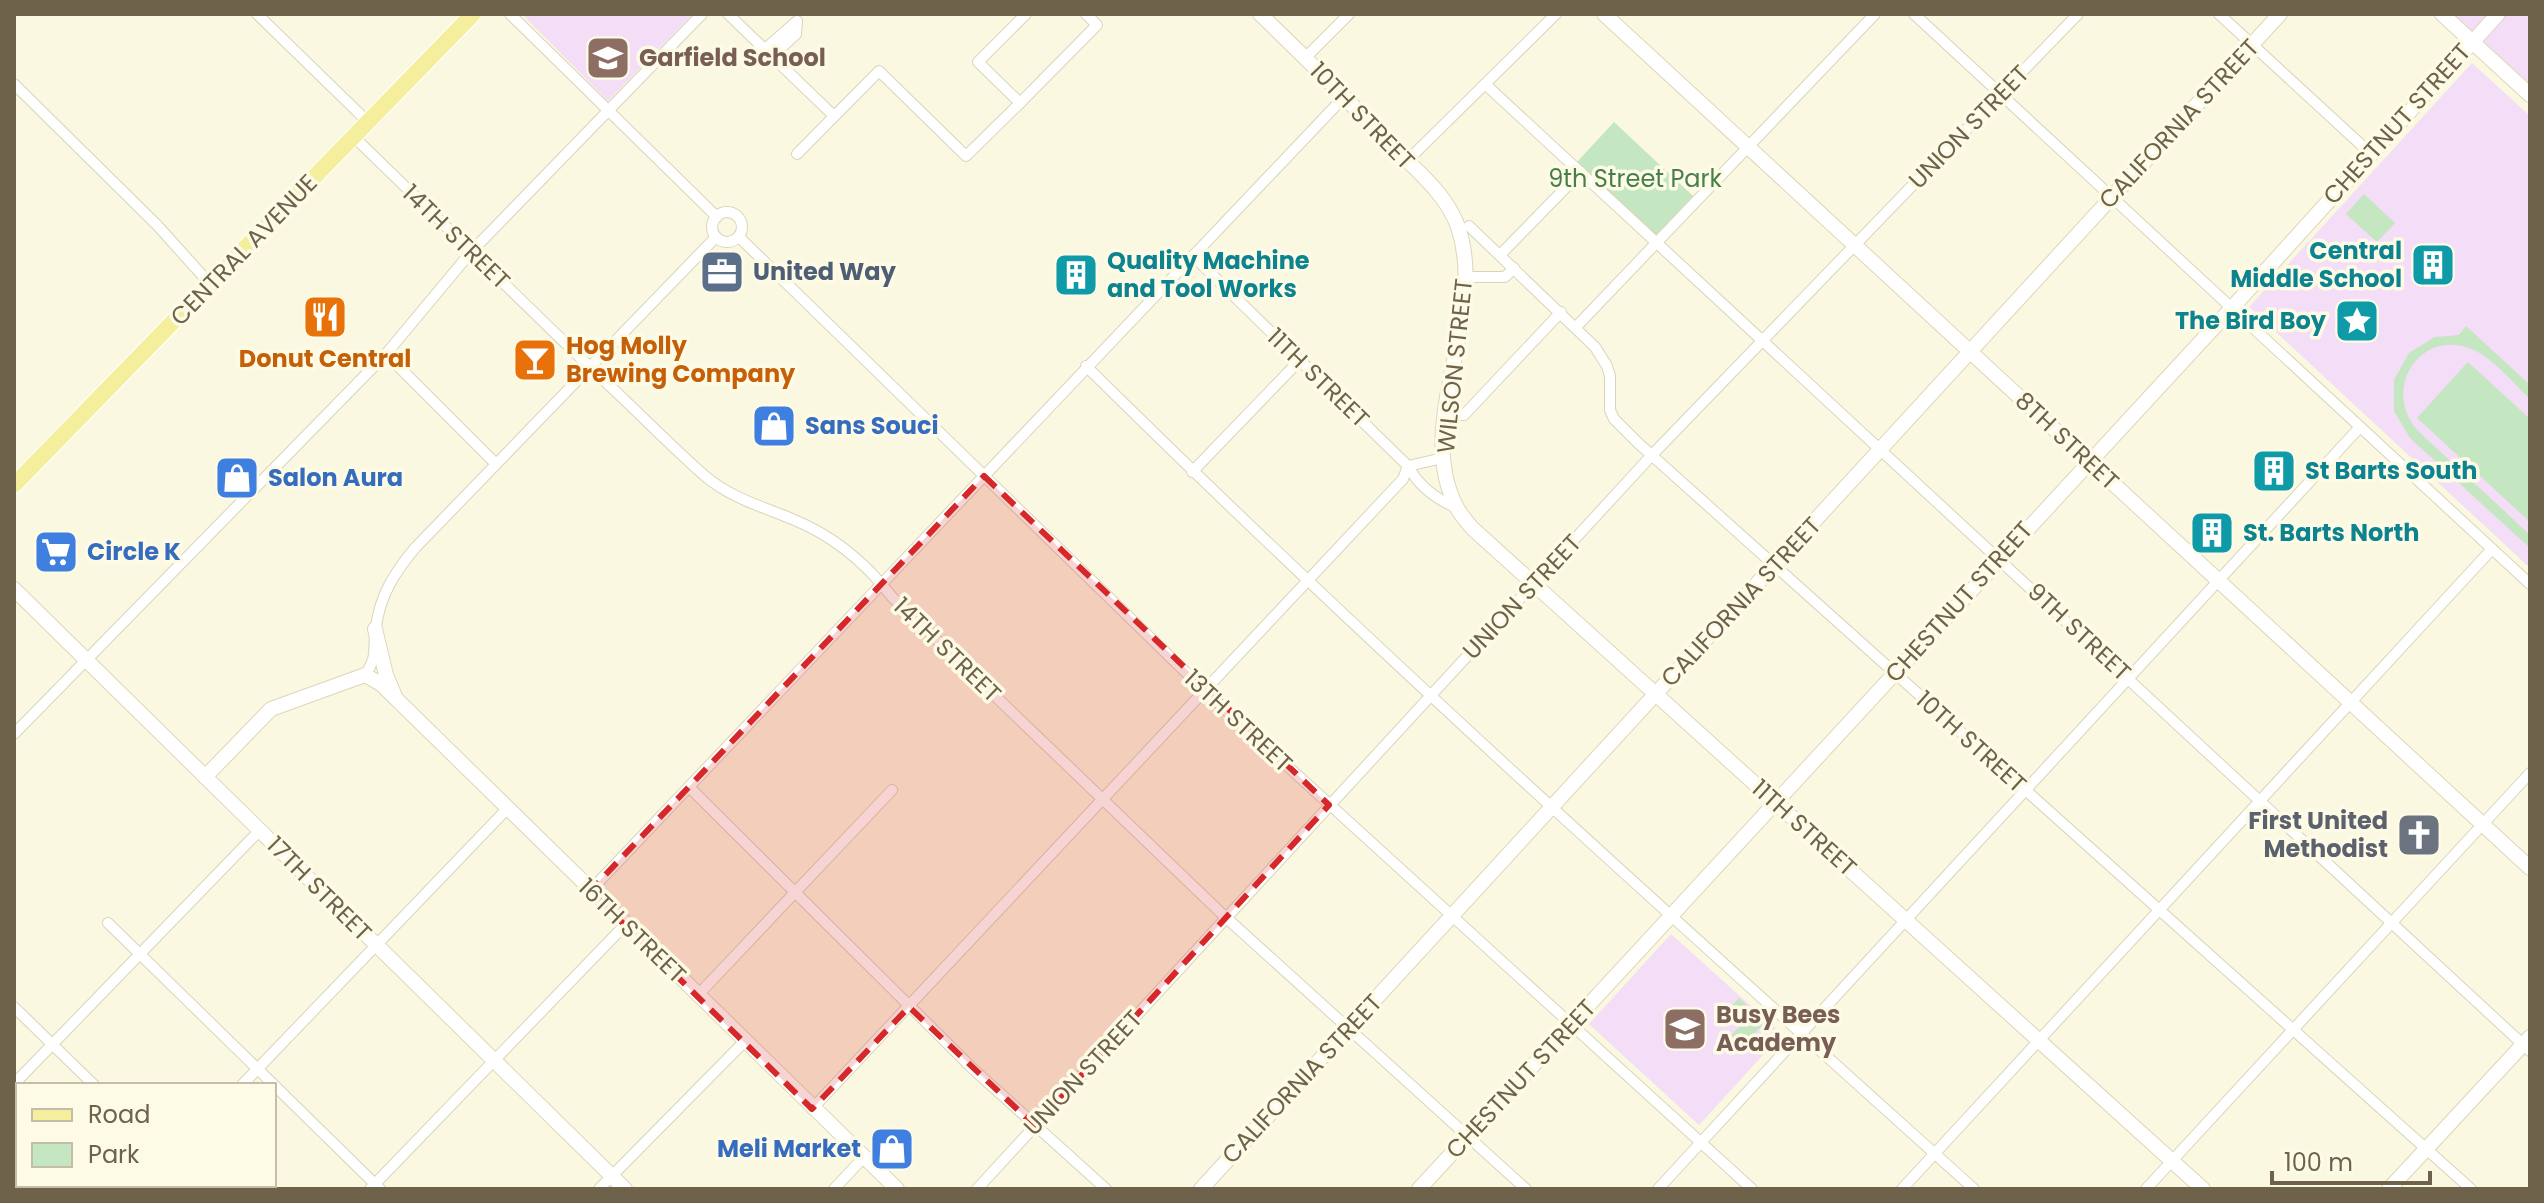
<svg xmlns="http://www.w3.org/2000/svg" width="2544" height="1203" font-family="Poppins,sans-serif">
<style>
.education{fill:#f4ddf6}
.green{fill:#c4e6c0}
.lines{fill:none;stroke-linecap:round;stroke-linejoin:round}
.street-casing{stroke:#dad4bb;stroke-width:12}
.secondary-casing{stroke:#ded6b9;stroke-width:16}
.primary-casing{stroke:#fff;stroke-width:18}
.street{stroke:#fff;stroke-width:10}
.secondary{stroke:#fff;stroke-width:14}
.primary{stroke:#f5ef9d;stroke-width:16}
.marked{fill:#d62828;fill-opacity:0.2;stroke:#d62828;stroke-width:6;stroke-dasharray:16 10;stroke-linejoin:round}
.labels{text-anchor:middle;stroke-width:7;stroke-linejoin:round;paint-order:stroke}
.education-label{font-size:24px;font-weight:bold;fill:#785e54;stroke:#fdfbe6;text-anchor:start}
.street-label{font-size:24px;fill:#6e624a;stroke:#fdfbe6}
.park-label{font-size:24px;fill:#487f49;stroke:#fdfbe6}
.culture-label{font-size:24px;font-weight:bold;fill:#0d838f;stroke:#fdfbe6;text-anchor:start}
.service-label{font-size:24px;font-weight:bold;fill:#4e5e75;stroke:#fdfbe6;text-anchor:start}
.food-label{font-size:24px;font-weight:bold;fill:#c56008;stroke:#fdfbe6;text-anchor:start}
.shop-label{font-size:24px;font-weight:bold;fill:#366cbe;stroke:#fdfbe6;text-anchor:start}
.worship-label{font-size:24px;font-weight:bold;fill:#5b616d;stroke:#fdfbe6;text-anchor:end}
</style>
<rect width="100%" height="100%" fill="#faf8e0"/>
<g class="education">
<polygon points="522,14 693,14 608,101"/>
<polygon points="2454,14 2530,14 2530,84"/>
<polygon points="2472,63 2530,116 2530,568 2249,307"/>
<polygon points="1671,934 1782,1034 1699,1125 1589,1024"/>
</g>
<g class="green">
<polygon points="1614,122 1693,196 1656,235 1577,162"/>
<polygon points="2364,194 2395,223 2377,242 2346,214"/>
<path d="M2466,326L2530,385V399C2512,382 2492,356 2469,348C2417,330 2382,392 2418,431L2530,535V548L2410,438L2394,411V380L2409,353L2435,337L2459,335Z"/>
<polygon points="2468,362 2530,419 2530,522 2417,418"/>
<polygon points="1739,998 1765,1022 1742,1048 1730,1037 1739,1027 1725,1013"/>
</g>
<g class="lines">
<g class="street-casing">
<g id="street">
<polyline points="257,14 368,122"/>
<polyline points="510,14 717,217"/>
<polyline points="728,14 834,116"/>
<polyline points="1026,14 978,62 1020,103 1097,25 1086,14"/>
<polyline points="1914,14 2530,584"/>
<polyline points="2219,14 2370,153"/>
<polyline points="764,50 797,21 796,34 783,46 768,53"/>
<polyline points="1305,58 1349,14"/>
<polyline points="14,84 157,225 210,284"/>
<polyline points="1485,84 2530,1051"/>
<path d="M354,137C440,220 525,305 612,388C643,417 673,448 705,476C731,498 761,506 792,519C832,535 866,563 892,597L1221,913L1526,1189"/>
<polyline points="797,154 879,71 966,156 1020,103"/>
<polyline points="1407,161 1556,14"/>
<circle cx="727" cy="227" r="15"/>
<polyline points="1469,226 1595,347 1607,366 1610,376 1610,410 1614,419 1638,443 2471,1189"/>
<polyline points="739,237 1205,691 1752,1189"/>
<polyline points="1500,255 1581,172"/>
<polyline points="1193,256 1408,466 1443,458"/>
<polyline points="1467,277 1505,277 1514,268"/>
<polyline points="1576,327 1875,14"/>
<polyline points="386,354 495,463"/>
<path d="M1086,366C1373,650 1674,919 1974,1189"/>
<polyline points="1446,415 1464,415 1561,312"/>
<path d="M1408,466C1419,487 1436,499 1457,508"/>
<polyline points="1192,472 1300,360"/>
<path d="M365,675C379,654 372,650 376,627C380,595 395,572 415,548L716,237"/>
<polyline points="14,734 386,354 471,252 702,14"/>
<polyline points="689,787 973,1069 1106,1189"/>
<polyline points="590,891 1344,97"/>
<polyline points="108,923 274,1085"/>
<polyline points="697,996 892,790"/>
<polyline points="14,1007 94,1085"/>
<polyline points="14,1084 260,830"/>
<polyline points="242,1085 507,809"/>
<polyline points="274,1085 380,1189"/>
<polyline points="812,1109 1403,479 1408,466"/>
<polyline points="196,1185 200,1189"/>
<polyline points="141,1189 145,1185"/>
<polyline points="370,1189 625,925"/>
<polyline points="599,1189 744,1042"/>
<polyline points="834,1189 863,1158"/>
<polyline points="977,1189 1652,455 2078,14"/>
<polyline points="1658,1189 2360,427"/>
<polyline points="1902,1189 2492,549"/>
<polyline points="2146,1189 2530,773"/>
</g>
</g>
<g class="secondary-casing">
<g id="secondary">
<path d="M1260,14C1304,56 1347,99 1389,143C1413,167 1447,194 1458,227C1489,317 1412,423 1457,508C1461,515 1467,522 1472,528L2203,1189"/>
<polyline points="1604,14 2530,868"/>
<polyline points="2442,14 2530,95"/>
<polyline points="14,589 625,1189"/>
<polyline points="375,629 386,675 394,694"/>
<polyline points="205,777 271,709 365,675 381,684 897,1189"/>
<polyline points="1201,1189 2280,14"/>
<polyline points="1419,1189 2231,309 2498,14"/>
<polyline points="2389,1189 2530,1037"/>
</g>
</g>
<g class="primary-casing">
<polyline id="primary" points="14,485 473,14"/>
</g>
<use href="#street" class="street"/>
<use href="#secondary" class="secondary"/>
<use href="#primary" class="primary"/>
</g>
<path class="marked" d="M984,476L1329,805L1035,1126L909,1007L812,1109L590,891Z"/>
<defs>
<g id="school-square" transform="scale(2.3)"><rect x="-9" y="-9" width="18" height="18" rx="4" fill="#8d6e63" stroke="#fdfbe6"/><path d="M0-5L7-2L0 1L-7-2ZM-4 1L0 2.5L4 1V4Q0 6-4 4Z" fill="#fff"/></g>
<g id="building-square" transform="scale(2.3)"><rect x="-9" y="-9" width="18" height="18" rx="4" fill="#0f9aa8" stroke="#fdfbe6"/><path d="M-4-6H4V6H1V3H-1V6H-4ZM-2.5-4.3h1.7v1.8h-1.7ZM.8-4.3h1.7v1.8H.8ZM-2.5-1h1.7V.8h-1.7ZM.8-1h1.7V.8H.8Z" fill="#fff"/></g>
<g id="office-square" transform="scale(2.3)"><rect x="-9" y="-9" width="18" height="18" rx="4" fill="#5c6f8a" stroke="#fdfbe6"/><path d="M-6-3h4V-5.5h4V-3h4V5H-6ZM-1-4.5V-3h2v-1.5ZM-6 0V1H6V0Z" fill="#fff"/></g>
<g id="restaurant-square" transform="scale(2.3)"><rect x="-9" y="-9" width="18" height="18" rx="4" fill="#e8710a" stroke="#fdfbe6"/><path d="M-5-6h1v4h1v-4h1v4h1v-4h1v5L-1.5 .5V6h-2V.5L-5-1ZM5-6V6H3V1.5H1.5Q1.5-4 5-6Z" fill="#fff"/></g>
<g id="sight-square" transform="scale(2.3)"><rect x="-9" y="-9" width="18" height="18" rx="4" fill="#0f9aa8" stroke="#fdfbe6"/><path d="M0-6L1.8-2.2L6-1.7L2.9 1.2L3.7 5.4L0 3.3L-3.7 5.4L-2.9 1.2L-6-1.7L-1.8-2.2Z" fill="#fff"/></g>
<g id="bar-square" transform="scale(2.3)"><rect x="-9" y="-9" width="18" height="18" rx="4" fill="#e8710a" stroke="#fdfbe6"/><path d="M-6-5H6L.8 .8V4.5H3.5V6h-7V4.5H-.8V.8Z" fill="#fff"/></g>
<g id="shop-square" transform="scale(2.3)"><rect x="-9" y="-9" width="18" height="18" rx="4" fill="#3f7fe0" stroke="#fdfbe6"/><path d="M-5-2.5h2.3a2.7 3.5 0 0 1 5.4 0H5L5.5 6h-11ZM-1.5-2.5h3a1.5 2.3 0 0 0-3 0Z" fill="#fff"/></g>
<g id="supermarket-square" transform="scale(2.3)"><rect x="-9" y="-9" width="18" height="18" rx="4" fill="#3f7fe0" stroke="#fdfbe6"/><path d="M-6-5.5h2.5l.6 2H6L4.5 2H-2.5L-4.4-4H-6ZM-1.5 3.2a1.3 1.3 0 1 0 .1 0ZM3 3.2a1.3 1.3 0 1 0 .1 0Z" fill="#fff"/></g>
<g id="church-square" transform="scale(2.3)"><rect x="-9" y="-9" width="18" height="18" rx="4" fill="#6b7280" stroke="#fdfbe6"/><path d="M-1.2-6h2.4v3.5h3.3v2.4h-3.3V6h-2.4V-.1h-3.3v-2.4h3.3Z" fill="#fff"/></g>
</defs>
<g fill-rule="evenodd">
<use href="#school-square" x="608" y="58"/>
<use href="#building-square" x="2433" y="265"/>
<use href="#office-square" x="722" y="272"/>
<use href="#building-square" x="1076" y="275"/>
<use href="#restaurant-square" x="325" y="317"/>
<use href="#sight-square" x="2357" y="321"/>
<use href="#bar-square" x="535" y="360"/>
<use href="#shop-square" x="774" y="426"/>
<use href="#building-square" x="2274" y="471"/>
<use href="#shop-square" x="237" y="478"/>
<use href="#building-square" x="2212" y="533"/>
<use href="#supermarket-square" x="56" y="552"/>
<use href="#church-square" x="2419" y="835"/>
<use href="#school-square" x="1685" y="1029"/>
<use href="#shop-square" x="892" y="1149"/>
</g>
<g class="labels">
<g class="education-label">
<text x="639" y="66">Garfield School</text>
<text x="1716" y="1023">Busy Bees<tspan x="1716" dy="28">Academy</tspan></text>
</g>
<g class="street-label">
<text transform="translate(1362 116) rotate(46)" y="8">10TH STREET</text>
<text transform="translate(2179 124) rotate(-47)" y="8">CALIFORNIA STREET</text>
<text transform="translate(2397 124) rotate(-48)" y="8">CHESTNUT STREET</text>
<text transform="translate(1969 127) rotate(-46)" y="8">UNION STREET</text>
<text transform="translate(456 237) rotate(44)" y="8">14TH STREET</text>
<text transform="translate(244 250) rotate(-46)" y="8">CENTRAL AVENUE</text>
<text transform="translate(1455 366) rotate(-84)" y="8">WILSON STREET</text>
<text transform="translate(1318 378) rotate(44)" y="8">11TH STREET</text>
<text transform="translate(2067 441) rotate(43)" y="8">8TH STREET</text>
<text transform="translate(1522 597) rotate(-47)" y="8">UNION STREET</text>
<text transform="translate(1741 602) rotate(-47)" y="8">CALIFORNIA STREET</text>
<text transform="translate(1959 602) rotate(-48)" y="8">CHESTNUT STREET</text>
<text transform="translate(2079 632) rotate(43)" y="8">9TH STREET</text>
<text transform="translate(947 650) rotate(44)" y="8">14TH STREET</text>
<text transform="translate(1238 721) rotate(43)" y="8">13TH STREET</text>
<text transform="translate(1971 742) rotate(42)" y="8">10TH STREET</text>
<text transform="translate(1804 828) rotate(42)" y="8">11TH STREET</text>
<text transform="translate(319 889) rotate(45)" y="8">17TH STREET</text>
<text transform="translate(632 931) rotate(44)" y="8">16TH STREET</text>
<text transform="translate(1083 1073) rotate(-47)" y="8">UNION STREET</text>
<text transform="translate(1302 1079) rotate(-47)" y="8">CALIFORNIA STREET</text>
<text transform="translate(1521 1079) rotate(-47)" y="8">CHESTNUT STREET</text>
</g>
<g class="park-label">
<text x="1635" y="187">9th Street Park</text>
</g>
<g class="culture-label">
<text x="2402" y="259" text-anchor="end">Central<tspan x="2402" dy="28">Middle School</tspan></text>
<text x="1107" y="269">Quality Machine<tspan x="1107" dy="28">and Tool Works</tspan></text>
<text x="2326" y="329" text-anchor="end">The Bird Boy</text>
<text x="2305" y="479">St Barts South</text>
<text x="2243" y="541">St. Barts North</text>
</g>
<g class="service-label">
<text x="753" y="280">United Way</text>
</g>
<g class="food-label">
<text x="566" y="354">Hog Molly<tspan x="566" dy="28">Brewing Company</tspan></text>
<text x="325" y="367" text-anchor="middle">Donut Central</text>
</g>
<g class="shop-label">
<text x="805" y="434">Sans Souci</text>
<text x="268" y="486">Salon Aura</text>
<text x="87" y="560">Circle K</text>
<text x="861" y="1157" text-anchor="end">Meli Market</text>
</g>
<g class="worship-label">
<text x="2388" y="829">First United<tspan x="2388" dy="28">Methodist</tspan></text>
</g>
</g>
<rect width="2544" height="1203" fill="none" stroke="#6e624a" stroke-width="32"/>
<rect x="16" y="1083" width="260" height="104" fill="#fdfbe6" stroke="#c4bea8" stroke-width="2"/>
<rect x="32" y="1109" width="40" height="12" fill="#f5ef9d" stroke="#c4bea8" stroke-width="2"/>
<text x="88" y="1123" font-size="24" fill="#6e624a">Road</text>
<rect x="32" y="1143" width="40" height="24" fill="#c4e6c0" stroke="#c4bea8" stroke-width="2"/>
<text x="88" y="1163" font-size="24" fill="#6e624a">Park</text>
<path d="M2272 1171v12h158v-12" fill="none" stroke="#6e624a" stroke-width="4"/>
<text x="2284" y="1171" font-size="24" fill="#6e624a" stroke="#fdfbe6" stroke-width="6" paint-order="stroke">100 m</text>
</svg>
